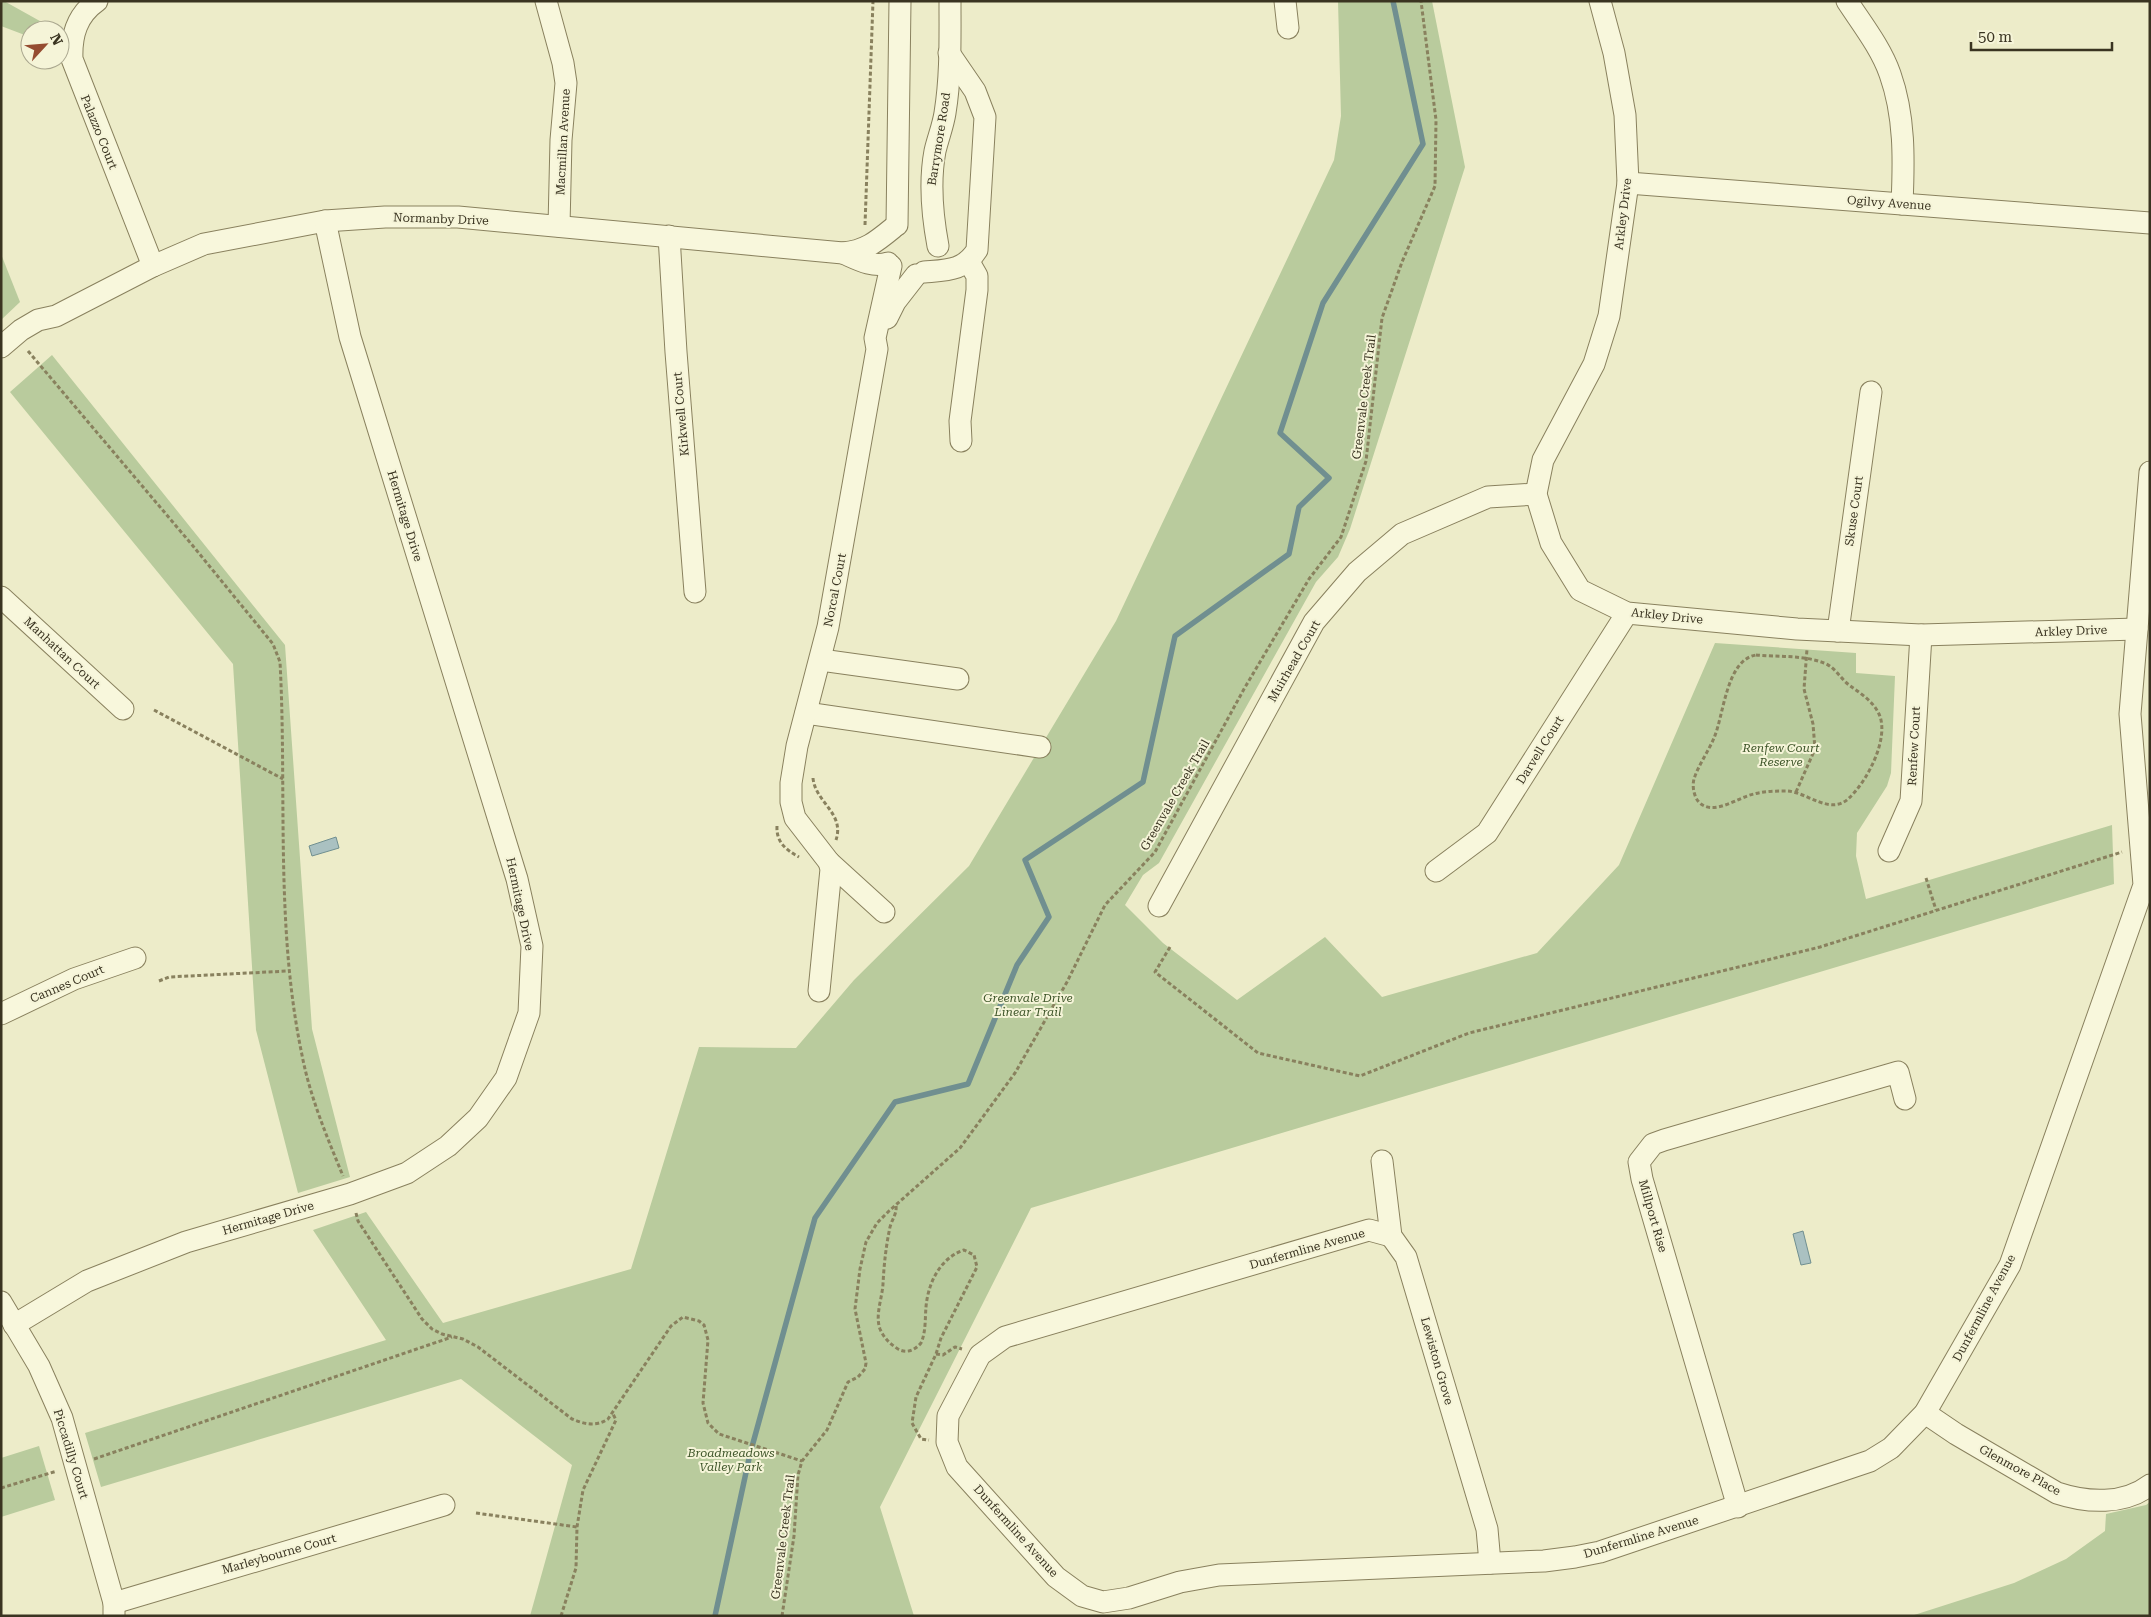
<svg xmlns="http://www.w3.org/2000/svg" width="2151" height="1617" font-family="'Roboto Serif',serif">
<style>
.green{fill:#b9cb9d}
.water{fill:#aac1c1;stroke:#708f90}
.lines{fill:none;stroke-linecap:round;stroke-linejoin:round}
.stream{stroke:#708f90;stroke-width:5.5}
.minor-casing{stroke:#89815e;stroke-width:23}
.path{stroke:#89815e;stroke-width:3;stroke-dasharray:4 2.5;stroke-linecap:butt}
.minor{stroke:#f8f7dc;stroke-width:21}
.labels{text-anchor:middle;stroke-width:4;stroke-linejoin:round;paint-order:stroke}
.street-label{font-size:12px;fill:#3a3421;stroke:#f5f4d8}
.park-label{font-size:12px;font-style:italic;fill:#3e5529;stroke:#f5f4d8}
</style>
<rect width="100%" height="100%" fill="#edecc9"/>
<g class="green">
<polygon points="1,1 4,1 56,30 30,30 30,37 1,26"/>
<polygon points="1338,1 1432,1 1465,167 1350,529 1338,557 1316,582 1159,863 1143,875 1125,905 1163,943 1237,1000 1325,937 1382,997 1537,953 1619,865 1715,643 1856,653 1856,673 1895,676 1891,773 1887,786 1857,833 1856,856 1866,899 2112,825 2114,884 1031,1208 880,1507 914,1616 530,1616 572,1465 461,1379 101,1487 85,1433 386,1340 313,1230 366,1212 443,1323 631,1269 699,1047 796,1048 854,980 969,866 1116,621 1334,160 1341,116"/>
<polygon points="1,254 20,302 1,320"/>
<polygon points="52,355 285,645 312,1029 350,1177 298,1193 256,1030 233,664 10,392"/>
<polygon points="39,1446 55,1500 1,1517 1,1458"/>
<polygon points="2150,1502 2150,1616 1911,1616 2014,1583 2066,1559 2105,1531 2106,1514 2146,1505"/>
</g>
<g class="water">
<polygon points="336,837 339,848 312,856 309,846"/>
<polygon points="1803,1231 1811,1263 1801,1265 1793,1234"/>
</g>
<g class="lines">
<polyline class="stream" points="715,1616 750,1454 815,1218 895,1102 968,1084 1017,965 1049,917 1025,860 1143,782 1175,636 1289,554 1299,507 1329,478 1280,433 1323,303 1423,144 1393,1"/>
<g class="minor-casing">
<g id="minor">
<path d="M97,1C77,15 71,35 72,59L153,266"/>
<polyline points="546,1 563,63 566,83 561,140 559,226"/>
<polyline points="1285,1 1288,28"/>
<polyline points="1600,1 1614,53 1625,115 1628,183 1609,316 1594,364 1543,460 1536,494 1551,543 1580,590 1627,613 1797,629 1921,635 2137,629"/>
<path d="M1847,1C1862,24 1881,48 1890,74C1905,116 1904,160 1902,204"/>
<polyline points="1628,183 2150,223"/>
<polyline points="897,225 900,1"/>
<polyline points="669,236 676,352 695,592"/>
<path d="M938,246C932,214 929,183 935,151C938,138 943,126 945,113C951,76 950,38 950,1"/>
<path d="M843,253C857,259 872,268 888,263"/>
<path d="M924,272C947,270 964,271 977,250L985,117L975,91L949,53"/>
<polyline points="887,318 895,302 916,275"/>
<path d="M1,347L21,330L38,320L56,316L153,266L204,244L325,221L385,217H458L843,253C865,251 876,242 893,228"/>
<polyline points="961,441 960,421 977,290 977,276 969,262"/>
<polyline points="1,597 123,709"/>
<polyline points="1838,631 1871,392"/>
<polyline points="821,660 958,679"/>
<polyline points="806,713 1040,747"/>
<polyline points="1889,851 1911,801 1921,635"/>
<polyline points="829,862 884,912"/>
<polyline points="1436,871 1487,833 1627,613"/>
<polyline points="1159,906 1314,622 1357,572 1402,534 1488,497 1536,494"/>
<polyline points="819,991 831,869 829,862 795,818 791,802 791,783 797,746 828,627 877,349 875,338 891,266"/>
<polyline points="1,1014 74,979 135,958"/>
<polyline points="1382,1161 1391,1236 1406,1257 1487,1529 1490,1563"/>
<polyline points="1391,1236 1369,1230 1005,1337 980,1355 948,1416 947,1442 957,1467 1056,1577 1082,1596 1103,1602 1129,1598 1180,1582 1219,1575 1544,1561 1575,1557 1600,1552 1870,1461 1891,1448 1925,1413 2010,1265 2144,885 2130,714 2150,472"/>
<polyline points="1,1302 39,1366 62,1418 114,1603 114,1616"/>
<polyline points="14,1325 87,1281 186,1242 350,1194 407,1173 448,1146 478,1118 506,1078 529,1013 532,946 517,879 350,337 325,221"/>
<path d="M1925,1413L1956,1434L2057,1493C2087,1503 2124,1505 2150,1485"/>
<polyline points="1738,1507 1642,1179 1639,1162 1653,1144 1664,1140 1898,1072 1905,1099"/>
<polyline points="114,1603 444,1505"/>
</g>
</g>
<g class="path">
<polyline points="865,225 873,1"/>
<path d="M28,351L193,546L273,644L280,662C287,793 275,926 302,1055C310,1097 327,1137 343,1176"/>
<path d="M1756,655C1778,657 1804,655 1824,663C1835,667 1840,678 1849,685C1860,693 1873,701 1879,714C1890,738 1867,782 1848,799C1830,815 1808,793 1788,791C1777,791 1765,791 1754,794C1738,797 1712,818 1698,801C1694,796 1692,786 1694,779C1698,766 1708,752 1714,738C1724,715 1726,660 1756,655Z"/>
<polyline points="154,710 283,779"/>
<path d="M813,778C815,802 845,813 836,840"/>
<polyline points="1796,792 1815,749 1813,724 1804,689 1807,649"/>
<path d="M777,826C776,842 786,850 799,857"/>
<polyline points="1926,878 1936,910"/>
<polyline points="1170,947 1155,972 1258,1053 1360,1076 1469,1033 1820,947 2122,852"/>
<polyline points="159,981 169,977 288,971"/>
<path d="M896,1206C897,1214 892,1219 890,1227C886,1246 884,1264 883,1284C882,1299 875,1315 880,1329C884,1338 890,1344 898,1349C907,1354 915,1350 921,1343C926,1332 925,1318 926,1307C928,1283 940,1258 964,1250L974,1255L977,1267L941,1338L936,1354L916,1397L912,1423L921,1439L929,1440"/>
<path d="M356,1213L358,1221L422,1319L432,1329L442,1334L463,1339L478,1347L572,1419C584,1424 596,1427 608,1419L671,1326L683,1317L699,1321L704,1325L708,1340L703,1403L708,1423L719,1434L802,1461"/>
<polyline points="936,1354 943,1355 955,1347 962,1349"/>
<polyline points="94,1459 452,1337"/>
<polyline points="1,1488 57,1471"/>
<polyline points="476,1513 577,1527"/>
<polyline points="561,1616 576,1568 577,1527 583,1490 616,1420 613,1414"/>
<polyline points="782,1616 794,1536 798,1475 802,1461 827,1430 848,1382 858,1377 865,1369 866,1363 855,1309 860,1269 866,1242 877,1223 889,1211 960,1148 1015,1073 1067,982 1105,905 1155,852 1244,689 1309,579 1341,537 1366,461 1382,318 1402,262 1435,186 1436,120 1421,1"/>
</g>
<use href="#minor" class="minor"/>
</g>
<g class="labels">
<g class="street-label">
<text transform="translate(99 132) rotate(68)" y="4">Palazzo Court</text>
<text transform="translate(939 139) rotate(-81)" y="4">Barrymore Road</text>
<text transform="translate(563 142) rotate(-87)" y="4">Macmillan Avenue</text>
<text transform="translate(1889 203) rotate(4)" y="4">Ogilvy Avenue</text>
<text transform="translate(1623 214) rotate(-83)" y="4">Arkley Drive</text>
<text transform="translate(441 219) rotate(2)" y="4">Normanby Drive</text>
<text transform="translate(1364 397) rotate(-83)" y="4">Greenvale Creek Trail</text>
<text transform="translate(681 414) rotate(-95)" y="4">Kirkwell Court</text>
<text transform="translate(1854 511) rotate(-82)" y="4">Skuse Court</text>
<text transform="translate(405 516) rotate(73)" y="4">Hermitage Drive</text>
<text transform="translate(835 590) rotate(-79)" y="4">Norcal Court</text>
<text transform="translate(1667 616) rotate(6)" y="4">Arkley Drive</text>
<text transform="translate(2071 631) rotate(-2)" y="4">Arkley Drive</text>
<text transform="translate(62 653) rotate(43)" y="4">Manhattan Court</text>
<text transform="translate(1294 661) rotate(-60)" y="4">Muirhead Court</text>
<text transform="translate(1914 746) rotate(-87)" y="4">Renfew Court</text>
<text transform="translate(1540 750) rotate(-58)" y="4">Darvell Court</text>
<text transform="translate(1175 795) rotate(-60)" y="4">Greenvale Creek Trail</text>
<text transform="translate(520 904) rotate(78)" y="4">Hermitage Drive</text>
<text transform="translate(67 984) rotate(-23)" y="4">Cannes Court</text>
<text transform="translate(1653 1216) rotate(74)" y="4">Millport Rise</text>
<text transform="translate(268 1218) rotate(-16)" y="4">Hermitage Drive</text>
<text transform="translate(1307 1249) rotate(-16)" y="4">Dunfermline Avenue</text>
<text transform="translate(1984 1308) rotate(-62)" y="4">Dunfermline Avenue</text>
<text transform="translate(1437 1361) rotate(74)" y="4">Lewiston Grove</text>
<text transform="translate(71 1454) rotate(73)" y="4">Piccadilly Court</text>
<text transform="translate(2020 1470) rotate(29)" y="4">Glenmore Place</text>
<text transform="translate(1016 1531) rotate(48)" y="4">Dunfermline Avenue</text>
<text transform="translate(783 1537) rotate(-83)" y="4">Greenvale Creek Trail</text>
<text transform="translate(1641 1537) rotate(-17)" y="4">Dunfermline Avenue</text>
<text transform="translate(279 1554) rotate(-16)" y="4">Marleybourne Court</text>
</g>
<g class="park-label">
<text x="1781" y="752">Renfew Court<tspan x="1781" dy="14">Reserve</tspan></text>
<text x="1028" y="1002">Greenvale Drive<tspan x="1028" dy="14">Linear Trail</tspan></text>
<text x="731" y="1457">Broadmeadows<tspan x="731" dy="14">Valley Park</tspan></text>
</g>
</g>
<rect width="2151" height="1617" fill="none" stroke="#3a3421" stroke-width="5"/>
<g transform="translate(45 45) rotate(64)"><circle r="24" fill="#f5f4d8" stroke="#aaa78f"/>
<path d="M0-4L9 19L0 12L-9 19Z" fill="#954c31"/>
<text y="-8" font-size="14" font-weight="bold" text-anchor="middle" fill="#3a3421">N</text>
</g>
<path d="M1971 42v8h141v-8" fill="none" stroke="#3a3421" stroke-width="2.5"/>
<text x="1978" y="42" font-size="15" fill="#3a3421" stroke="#f5f4d8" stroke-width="4" paint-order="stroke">50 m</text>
</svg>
